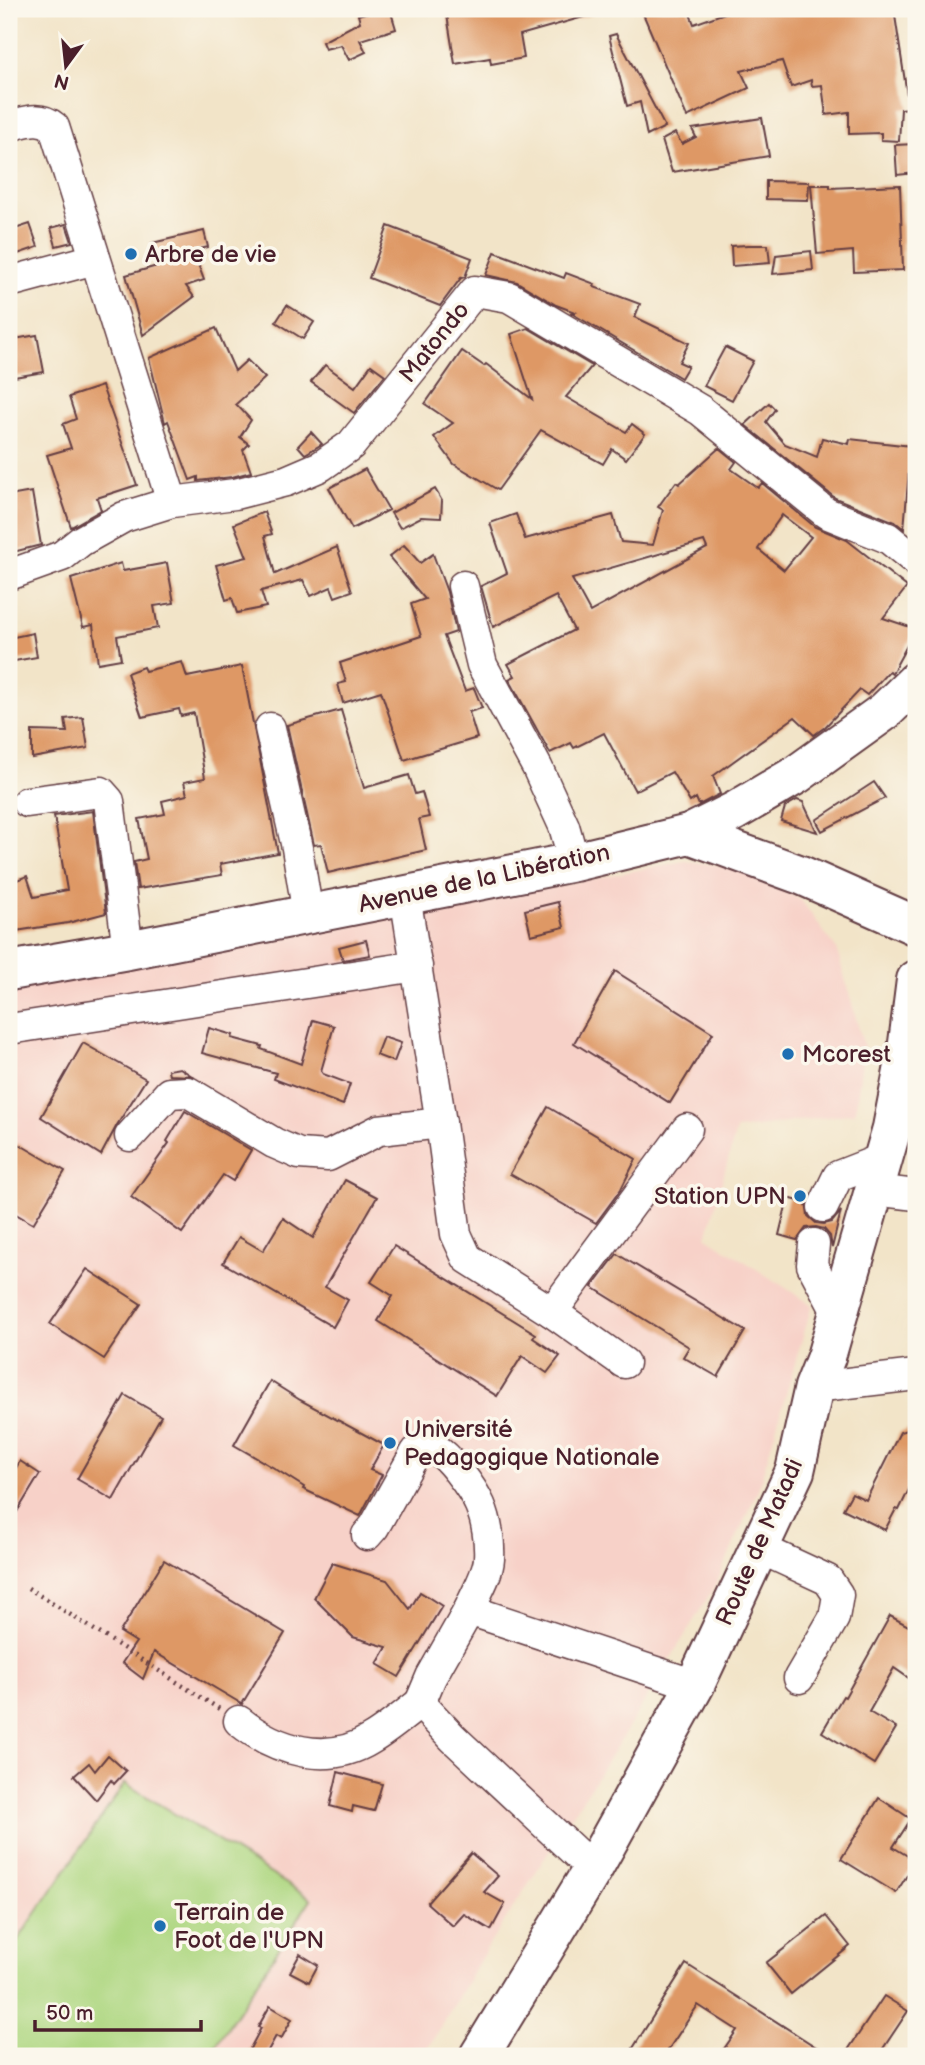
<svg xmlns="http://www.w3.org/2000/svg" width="925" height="2065" font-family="'Balsamiq Sans',sans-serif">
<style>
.built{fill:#f7d1c8}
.grass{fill:#aed781;stroke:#7c7b56;stroke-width:2}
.building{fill:#de9865;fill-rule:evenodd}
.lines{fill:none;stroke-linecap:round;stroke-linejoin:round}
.minor-casing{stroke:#633d43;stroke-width:33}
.major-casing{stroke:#633d43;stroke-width:42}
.highway-casing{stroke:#633d43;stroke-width:42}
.path{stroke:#633d43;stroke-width:4.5;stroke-dasharray:2 5;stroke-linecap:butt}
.minor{stroke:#fff;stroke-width:30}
.major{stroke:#fff;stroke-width:38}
.highway{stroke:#fff;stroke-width:38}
.poi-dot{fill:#1f6fb2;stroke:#fbf7ec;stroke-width:2.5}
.labels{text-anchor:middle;stroke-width:7;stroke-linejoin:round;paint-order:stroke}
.poi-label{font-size:24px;fill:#4a1f2b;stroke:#fbf7ec;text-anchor:start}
.street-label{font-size:24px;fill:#4a1f2b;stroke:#fbf7ec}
</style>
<rect width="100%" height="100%" fill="#fbf7ec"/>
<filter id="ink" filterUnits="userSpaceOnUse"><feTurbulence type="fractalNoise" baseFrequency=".0143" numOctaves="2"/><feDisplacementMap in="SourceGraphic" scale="14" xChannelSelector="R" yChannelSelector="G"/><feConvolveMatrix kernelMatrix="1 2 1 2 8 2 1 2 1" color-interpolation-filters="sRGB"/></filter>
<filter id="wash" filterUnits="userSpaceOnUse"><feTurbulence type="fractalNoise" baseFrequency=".00686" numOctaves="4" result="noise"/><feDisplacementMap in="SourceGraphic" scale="28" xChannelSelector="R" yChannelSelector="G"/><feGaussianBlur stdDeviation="1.57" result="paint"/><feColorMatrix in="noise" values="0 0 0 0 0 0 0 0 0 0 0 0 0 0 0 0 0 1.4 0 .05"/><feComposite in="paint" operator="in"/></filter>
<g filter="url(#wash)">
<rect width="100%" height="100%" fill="#f2e4c8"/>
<polygon class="built" points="685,861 748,869 801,900 837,950 864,1047 855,1113 736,1130 707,1237 812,1305 758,1490 716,1584 622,1738 489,1945 423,2056 9,2056 9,989"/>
<polygon class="grass" points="125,1783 311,1899 209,2056 9,2056 9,1953"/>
<g id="blocks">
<g class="building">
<polygon points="379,9 390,9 396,29 360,40 366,52 349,60 341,45 325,49 322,42 360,22 358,15"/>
<polygon points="446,9 593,9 594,14 520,35 524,58 491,64 490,58 455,64"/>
<polygon points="641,9 688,9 694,24 736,9 894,9 909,108 901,109 899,141 881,140 881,133 849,134 849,112 826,115 822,85 812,86 811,80 791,87 782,61 741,71 749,88 687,117"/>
<polygon points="616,34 665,127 647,136 640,102 627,106 609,36"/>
<polygon points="762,118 769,156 672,172 662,140 675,133 682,144 696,137 692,129"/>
<polygon points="915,144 916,173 897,175 895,145"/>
<polygon points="766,181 809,182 808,200 766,199"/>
<polygon points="811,185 830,185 830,188 900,185 903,270 854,272 853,251 817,254"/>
<polygon points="30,224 38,247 9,257 9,231"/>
<polygon points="66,224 72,242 56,246 51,228"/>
<polygon points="388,226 472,258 465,277 461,278 440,306 369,278"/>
<polygon points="204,231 208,247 193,251 204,280 186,286 194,297 143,335 126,275 157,266 152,243"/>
<polygon points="748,245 768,245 770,263 732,266 731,246"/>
<polygon points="811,251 813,270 773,274 776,255"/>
<polygon points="495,252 564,278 566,273 595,284 594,287 640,304 635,317 689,343 679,362 688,366 681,378 571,313 575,312 556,305 517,282 486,275"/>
<polygon points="287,305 314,322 303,339 276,322"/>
<polygon points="216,328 235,371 247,360 265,378 236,404 251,420 240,437 249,444 243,450 251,472 232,477 198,481 198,477 190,480 168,421 165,423 149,358"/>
<polygon points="528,328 592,366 566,397 626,432 632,424 645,434 626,459 612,449 603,464 541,430 498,490 454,464 434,437 453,423 425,404 462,351 484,366 486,364 532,399 511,334"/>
<polygon points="37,335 44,372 14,377 9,340"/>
<polygon points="725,347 753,361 732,400 704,386"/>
<polygon points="325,365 355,387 371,365 385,375 354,413 311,382"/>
<polygon points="102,386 137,485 97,498 101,510 71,527 47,455 71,448 63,424 76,419 69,397"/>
<polygon points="769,403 775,409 766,422 785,444 817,457 822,438 849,444 850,439 911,446 904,529 895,522 835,498 745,425"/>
<polygon points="311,432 322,444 305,454 298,446"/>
<path d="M719,448L736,462L731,469L758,488L762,483L815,527L847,540L907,587L883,618L916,629L892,673L889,671L867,695L860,690L825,727L814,735L795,717L713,776L720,794L699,805L696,798L690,802L672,772L635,791L604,733L574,748L571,743L550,753L509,679L515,676L508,664L574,630L556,596L493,627L481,586L507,573L490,523L516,514L525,539L613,515L621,542L653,545L663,510L658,507L676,482L679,484ZM782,515L811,537L784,570L758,549ZM704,541L707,548L590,612L572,579Z"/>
<polygon points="365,469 389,510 352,529 329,488"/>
<polygon points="435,489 442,501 441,518 421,517 400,528 391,513"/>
<polygon points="32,492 41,545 9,553 9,496"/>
<polygon points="264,512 272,534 265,536 275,574 337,547 352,591 335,597 331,587 311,596 303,580 261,591 266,607 237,613 232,598 226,600 216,565 247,557 234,524"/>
<polygon points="404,545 420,563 433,554 447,592 456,632 444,636 465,691 474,688 482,708 469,712 477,738 404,760 381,691 343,703 338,684 346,682 340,663 421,636 411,604 425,599 389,557"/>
<polygon points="121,563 123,571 167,563 174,603 154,606 158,628 117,636 121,659 98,663 93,625 83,627 71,579"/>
<polygon points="33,633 37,657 9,662 9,638"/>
<polygon points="182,662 187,677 242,666 278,853 220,864 222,875 138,889 134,862 147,859 139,819 165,814 162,801 187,795 184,782 205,778 194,713 181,716 179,709 142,717 127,673 143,667 145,671"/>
<polygon points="341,710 364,788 409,775 415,794 422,792 429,817 419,819 426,850 328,873 321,844 314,845 287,725"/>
<polygon points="83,717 88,748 32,758 32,731 67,732 65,719"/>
<polygon points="874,782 885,798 822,831 816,820"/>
<polygon points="797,800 803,802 817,832 781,821 785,807"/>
<polygon points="93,811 106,913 68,923 9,932 9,883 27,876 34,897 67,890 54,816"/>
<polygon points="558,902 564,927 531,935 525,910"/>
<polygon points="366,940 370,955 343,960 339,947"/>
<polygon points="615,971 713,1033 670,1103 574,1043"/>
<polygon points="313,1020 334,1026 321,1071 323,1074 350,1084 343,1105 274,1079 276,1073 202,1053 209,1028 233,1035 232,1038 262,1046 261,1049 301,1064"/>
<polygon points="383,1037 401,1043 394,1062 376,1055"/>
<polygon points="83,1043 146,1079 117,1125 101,1155 41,1117"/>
<polygon points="180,1068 192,1076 169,1075 168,1070"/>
<polygon points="548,1107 636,1159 621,1189 596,1223 510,1174"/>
<polygon points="185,1111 251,1150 233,1181 223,1175 182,1233 131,1197 169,1143 167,1141"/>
<polygon points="17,1143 65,1171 33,1224 9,1210 9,1156"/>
<polygon points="345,1180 377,1197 325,1287 348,1300 333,1327 223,1263 239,1237 263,1251 283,1218 313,1238"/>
<polygon points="788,1198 806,1203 808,1216 816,1223 824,1224 832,1222 841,1211 832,1248 830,1236 824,1229 816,1227 806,1228 797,1240 779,1235"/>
<polygon points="394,1246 536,1334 533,1338 560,1356 547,1373 522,1356 497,1396 378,1321 393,1296 371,1282"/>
<polygon points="617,1254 745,1331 718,1377 683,1357 689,1347 592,1287"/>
<polygon points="87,1269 141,1304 104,1359 50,1324"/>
<polygon points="270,1381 300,1400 384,1445 370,1470 382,1475 360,1516 303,1489 304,1487 274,1468 234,1445"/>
<polygon points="125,1395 161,1416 113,1500 77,1479"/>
<polygon points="916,1427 916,1475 899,1510 896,1509 885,1530 843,1509 852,1493 866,1500 900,1432"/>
<polygon points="20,1461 40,1474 9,1525 9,1480"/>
<polygon points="164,1560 285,1633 242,1704 154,1652 143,1679 122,1663 136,1642 120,1632"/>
<polygon points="332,1563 387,1580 410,1609 420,1592 442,1606 399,1677 377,1664 387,1647 353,1637 314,1598"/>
<polygon points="890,1616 916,1630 916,1683 894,1668 869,1712 896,1728 874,1764 822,1732 843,1696 845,1697"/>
<polygon points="108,1755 126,1771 114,1784 111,1780 96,1800 74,1776 89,1763 95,1771"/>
<polygon points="338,1772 382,1784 374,1811 353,1806 352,1812 330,1806"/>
<polygon points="879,1798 911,1819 893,1847 916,1861 896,1893 841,1859"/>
<polygon points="471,1853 498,1876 484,1892 505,1904 491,1930 464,1914 453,1926 427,1903"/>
<polygon points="826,1916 850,1946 791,1994 766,1963"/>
<polygon points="300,1954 318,1965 309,1982 290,1972"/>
<polygon points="686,1964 749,2004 830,2056 719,2056 737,2030 698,2005 664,2056 628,2056"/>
<polygon points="884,1996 908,2011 878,2056 844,2056"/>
<polygon points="270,2006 292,2019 281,2039 276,2036 265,2056 246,2056 261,2028 258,2027"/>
</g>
</g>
</g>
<g filter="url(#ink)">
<use href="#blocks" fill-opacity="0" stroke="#633d43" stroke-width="2"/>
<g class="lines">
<g class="minor-casing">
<g id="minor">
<path d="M9,126C25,122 40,115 54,127L172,502"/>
<polyline points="9,282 95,259"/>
<polyline points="9,575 62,556 81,541 124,517 172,502 235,494 286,481 321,466 351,445 475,291 509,297 700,410 826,513 888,538 916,561"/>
<polyline points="463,586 482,665 537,767 564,826 574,862"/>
<polyline points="270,728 297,848 308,915"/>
<polyline points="27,802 101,792 109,801 128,950"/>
<polyline points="405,895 441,1123 456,1234 467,1258 552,1312 624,1363"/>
<polyline points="9,1029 417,966"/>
<polyline points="130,1136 169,1093 188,1092 274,1143 299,1154 328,1156 379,1130 441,1123"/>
<polyline points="874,1190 916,1195"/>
<polyline points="823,1207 838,1176 884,1158"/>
<polyline points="814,1244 812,1265 838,1314"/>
<polyline points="552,1312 687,1129"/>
<polyline points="814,1387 916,1375"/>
<path d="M367,1535L374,1527L416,1452C420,1450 425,1446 431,1447C446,1450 474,1491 480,1505C487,1521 490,1542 489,1559C488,1575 475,1595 469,1610"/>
<polyline points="759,1548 828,1580 838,1595 834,1618 799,1678"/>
<path d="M239,1721C276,1751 328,1766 371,1739C388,1729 404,1715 420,1703"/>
<polyline points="593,1869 453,1738 420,1703 431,1677 469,1610 695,1685"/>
</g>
</g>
<g class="major-casing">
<polyline id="major" points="479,2056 593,1869 695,1685 795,1471 814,1387 826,1357 892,1128 907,1051 916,980"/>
</g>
<g class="highway-casing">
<g id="highway">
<polyline points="689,834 801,875 916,926"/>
<polyline points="9,971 128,950 574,862 689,834 735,811 796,775 885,711 916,681"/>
</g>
</g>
<polyline class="path" points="28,1588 221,1710"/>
<use href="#minor" class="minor"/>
<use href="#major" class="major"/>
<use href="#highway" class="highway"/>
</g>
</g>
<g class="poi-dot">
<circle cx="131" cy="254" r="7"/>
<circle cx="788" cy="1054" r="7"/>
<circle cx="800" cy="1196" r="7"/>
<circle cx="390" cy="1443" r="7"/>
<circle cx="160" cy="1926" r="7"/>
</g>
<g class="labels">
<g class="poi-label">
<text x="145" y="262">Arbre de vie</text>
<text x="802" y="1062">Mcorest</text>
<text x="786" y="1204" text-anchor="end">Station UPN</text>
<text x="404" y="1437">Université<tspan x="404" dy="28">Pedagogique Nationale</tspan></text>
<text x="174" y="1920">Terrain de<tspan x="174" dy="28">Foot de l'UPN</tspan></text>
</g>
<g class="street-label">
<text transform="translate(434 342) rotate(-51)" y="8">Matondo</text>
<text transform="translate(484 878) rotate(-12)" y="8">Avenue de la Libération</text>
<text transform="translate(759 1542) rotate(-66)" y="8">Route de Matadi</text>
</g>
</g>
<rect width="925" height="2065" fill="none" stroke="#fbf7ec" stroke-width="35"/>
<g transform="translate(66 66) rotate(195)" stroke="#fbf7ec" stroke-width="5" paint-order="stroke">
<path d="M0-5L12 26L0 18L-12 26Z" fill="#4a1f2b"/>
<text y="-10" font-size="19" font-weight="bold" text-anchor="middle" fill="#4a1f2b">N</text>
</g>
<path d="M35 2020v10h166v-10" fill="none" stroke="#4a1f2b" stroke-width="3.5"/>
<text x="46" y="2020" font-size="21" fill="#4a1f2b" stroke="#fbf7ec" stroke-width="5" paint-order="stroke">50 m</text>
</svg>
